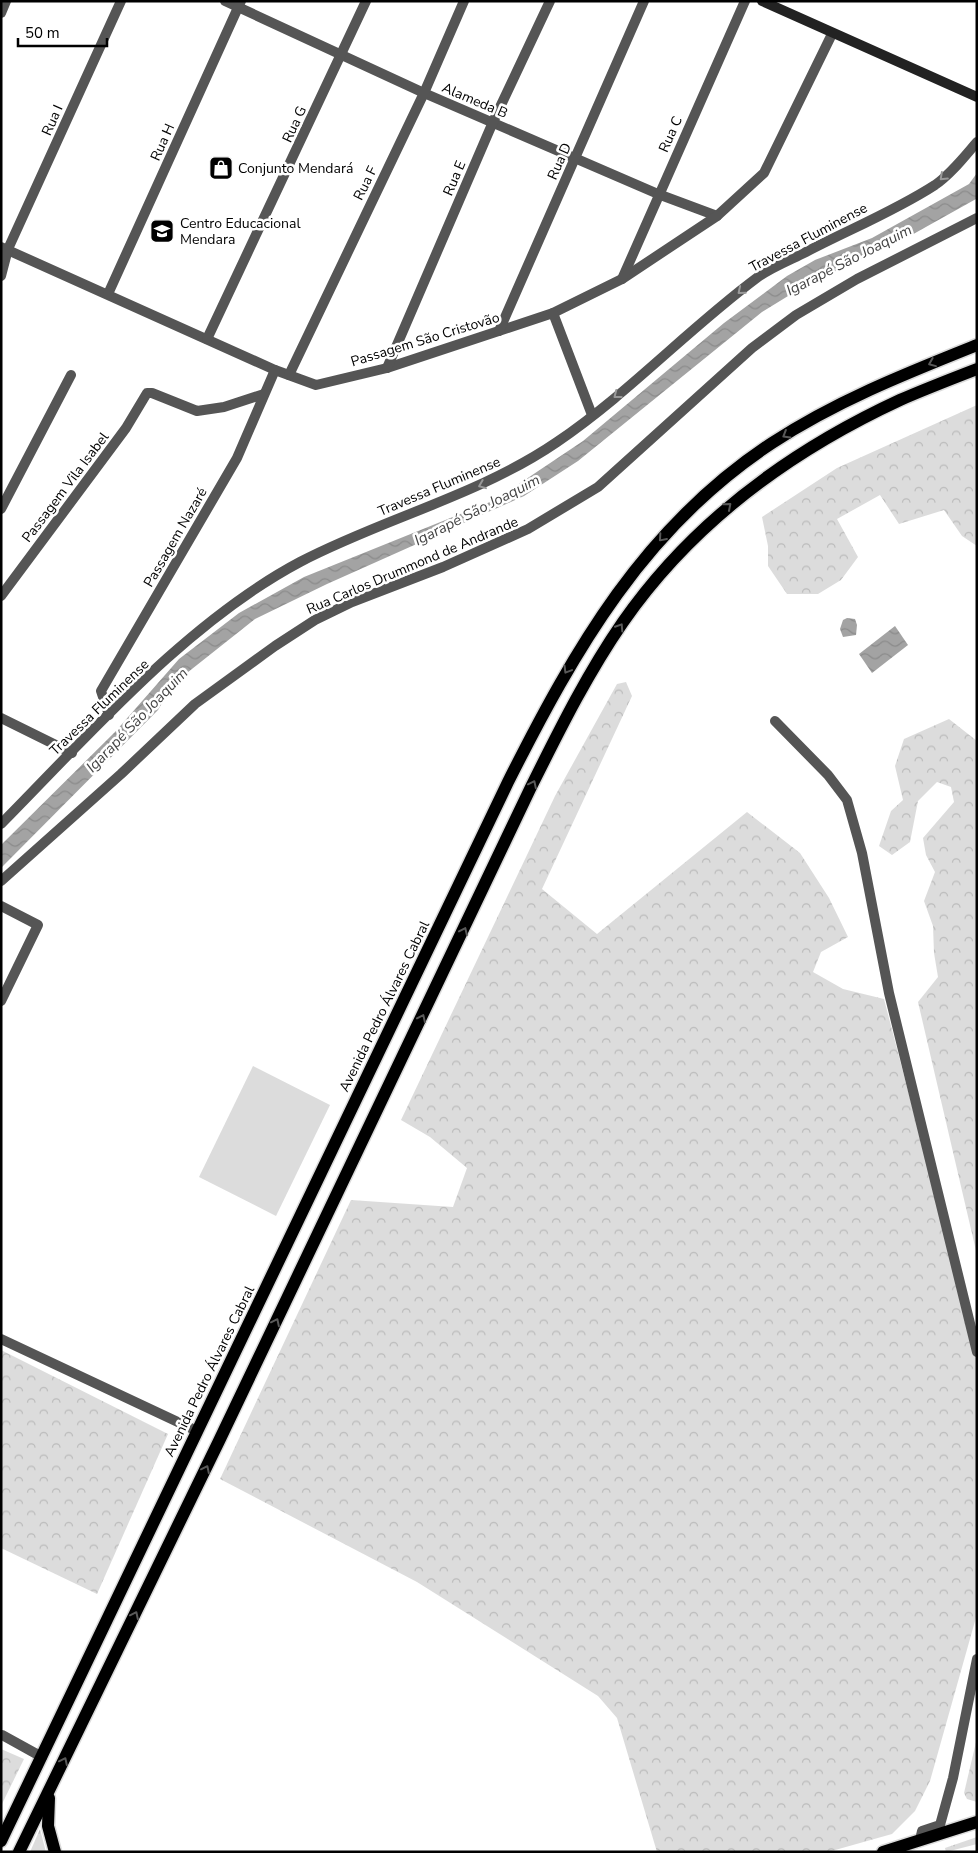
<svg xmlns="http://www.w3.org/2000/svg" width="978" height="1853" font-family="'Nunito Sans',sans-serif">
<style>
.grass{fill:url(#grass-tufts)}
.forest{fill:url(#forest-crowns)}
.pitch{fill:#dcdcdc}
.water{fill:url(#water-waves)}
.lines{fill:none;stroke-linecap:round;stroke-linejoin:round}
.primary-casing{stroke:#dbdbdb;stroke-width:15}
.street{stroke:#555;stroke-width:10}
.secondary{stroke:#222;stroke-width:10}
.primary{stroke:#000;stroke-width:12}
.oneway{stroke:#999}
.oneway2{stroke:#595959}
.labels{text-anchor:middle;stroke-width:5;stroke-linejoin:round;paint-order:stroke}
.street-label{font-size:14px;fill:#000;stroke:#fff}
.poi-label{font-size:14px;fill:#000;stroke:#fff;text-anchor:start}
.water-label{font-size:15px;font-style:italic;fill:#444;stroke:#fff}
</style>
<defs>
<pattern id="grass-tufts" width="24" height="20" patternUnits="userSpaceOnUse" patternTransform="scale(1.25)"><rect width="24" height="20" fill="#dcdcdc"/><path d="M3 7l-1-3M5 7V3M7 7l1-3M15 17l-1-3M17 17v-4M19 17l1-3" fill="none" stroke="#bbb"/></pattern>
<pattern id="forest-crowns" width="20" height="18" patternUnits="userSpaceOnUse" patternTransform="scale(1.25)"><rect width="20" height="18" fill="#dcdcdc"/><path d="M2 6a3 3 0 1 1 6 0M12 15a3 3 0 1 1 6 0" fill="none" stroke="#bbb"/></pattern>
<pattern id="water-waves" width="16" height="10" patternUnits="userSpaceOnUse" patternTransform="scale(1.25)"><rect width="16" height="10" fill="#a3a3a3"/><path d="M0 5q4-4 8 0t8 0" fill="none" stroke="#8b8b8b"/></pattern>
</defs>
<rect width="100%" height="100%" fill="#fff"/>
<g class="grass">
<polygon points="40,1829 46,1852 30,1852"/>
<polygon points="977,1837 977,1844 946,1852 945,1848"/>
</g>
<g class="forest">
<polygon points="977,405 977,546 962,536 944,510 899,524 880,495 837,519 858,557 841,580 818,594 787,594 768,566 768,546 762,517 837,468"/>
<polygon points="626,682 632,696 542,889 597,934 747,812 800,853 829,898 848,937 821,952 813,972 843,989 884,999 977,1355 977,1614 930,1781 915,1811 892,1834 828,1852 657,1852 617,1718 598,1696 417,1582 220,1479 351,1200 453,1207 467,1168 430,1137 401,1120 555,796 617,684"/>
<polygon points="949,719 977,741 977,1255 918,1002 938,977 934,953 933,926 924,901 935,872 926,855 923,838 954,802 951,787 937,782 918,801 910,842 892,855 879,846 891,811 903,800 895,766 904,739"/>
<polygon points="1,1350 168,1434 97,1594 1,1548"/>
<polygon points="977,1738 977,1802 967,1799 964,1793"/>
<polygon points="1,1749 24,1759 1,1806"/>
</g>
<polygon class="pitch" points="253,1066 330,1105 276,1216 199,1177"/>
<g class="water">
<polygon points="977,173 976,199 908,237 806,285 762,312 578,461 524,496 327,584 255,619 173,684 158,710 1,868 1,845 115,732 179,659 239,613 304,577 495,500 583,441 724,323 787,276 815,260 872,238 969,184"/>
<polygon points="847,618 855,619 857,625 856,635 843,637 840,629 843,620"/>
<polygon points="895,626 908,645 872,673 859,654"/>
</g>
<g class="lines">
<g class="primary-casing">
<g id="primary">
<polyline points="49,1798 48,1826 55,1852"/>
<path d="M1,1841L508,782C575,649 644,527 772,443C836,401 907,373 977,345"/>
<path d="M19,1852L219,1441L531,787C559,731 587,674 623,622C692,523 790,451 900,400C925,389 951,379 977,369"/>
<polyline points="883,1852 977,1822"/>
</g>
</g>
<g class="street">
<polyline points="225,1 424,93 658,194 717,216"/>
<polyline points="1,13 6,1"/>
<polyline points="1,247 275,370 316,385 387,368 553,313 622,279 717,216 764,173 832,34"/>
<polyline points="1,276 8,249 121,1"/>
<polyline points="622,279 745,1"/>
<polyline points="108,294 241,1"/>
<polyline points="553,313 592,415"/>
<polyline points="499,331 644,1"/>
<polyline points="207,339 366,1"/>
<polyline points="387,368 493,122 550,1"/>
<polyline points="289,375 424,93 464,1"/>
<polyline points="1,509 71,375"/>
<polyline points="1,596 126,428 147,393 152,393 197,411 224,407 264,394"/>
<polyline points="109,715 101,691 237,458 275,370"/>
<polyline points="1,718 72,753"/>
<polyline points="775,721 828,775 847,800 862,853 889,993 977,1352"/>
<path d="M1,824C90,734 187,622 300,562C384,518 478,496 557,442C629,393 688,329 758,277C772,267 790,260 806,252C848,230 895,211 935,185C951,174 964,157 977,142"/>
<polyline points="1,881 121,774 195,704 275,646 315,620 352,602 443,567 528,529 598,487 752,348 796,315 857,279 977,218"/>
<polyline points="1,906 38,925 1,1001"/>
<polyline points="1,1339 197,1431"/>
<polyline points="2,1735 42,1757"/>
<polyline points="920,1840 922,1831 940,1825 953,1778 977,1659"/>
</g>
<polyline class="secondary" points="762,1 977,97"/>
<use href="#primary" class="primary"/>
</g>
<defs><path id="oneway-chevron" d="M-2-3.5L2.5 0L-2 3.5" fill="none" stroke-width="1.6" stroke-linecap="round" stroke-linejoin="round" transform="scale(1.25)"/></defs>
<g class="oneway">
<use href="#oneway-chevron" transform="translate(943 177) rotate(137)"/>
<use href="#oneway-chevron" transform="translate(741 291) rotate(140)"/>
<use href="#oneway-chevron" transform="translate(617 395) rotate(142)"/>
<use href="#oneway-chevron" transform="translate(482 485) rotate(158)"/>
</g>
<g class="oneway2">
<use href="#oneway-chevron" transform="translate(932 363) rotate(158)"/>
<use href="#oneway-chevron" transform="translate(786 435) rotate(149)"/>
<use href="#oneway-chevron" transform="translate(728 506) rotate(-41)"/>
<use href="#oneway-chevron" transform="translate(662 538) rotate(131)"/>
<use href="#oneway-chevron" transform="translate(620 627) rotate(-57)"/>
<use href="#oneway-chevron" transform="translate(567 670) rotate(121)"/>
<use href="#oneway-chevron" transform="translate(533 784) rotate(-64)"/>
<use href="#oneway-chevron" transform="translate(464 931) rotate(-65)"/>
<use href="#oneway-chevron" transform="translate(422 1018) rotate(-65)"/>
<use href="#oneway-chevron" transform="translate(276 1322) rotate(-64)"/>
<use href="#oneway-chevron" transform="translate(206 1469) rotate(-64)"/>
<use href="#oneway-chevron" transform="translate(135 1615) rotate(-64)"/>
<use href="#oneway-chevron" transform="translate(64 1761) rotate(-64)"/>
</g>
<defs>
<g id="shop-square" transform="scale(1.25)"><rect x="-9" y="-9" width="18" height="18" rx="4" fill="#000" stroke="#fff"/><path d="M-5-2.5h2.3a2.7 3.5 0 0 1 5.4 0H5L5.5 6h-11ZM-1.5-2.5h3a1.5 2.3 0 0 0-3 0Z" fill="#fff"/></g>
<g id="school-square" transform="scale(1.25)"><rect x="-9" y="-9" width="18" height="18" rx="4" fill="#000" stroke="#fff"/><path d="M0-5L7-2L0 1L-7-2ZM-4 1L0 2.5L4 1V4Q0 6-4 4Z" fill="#fff"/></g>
</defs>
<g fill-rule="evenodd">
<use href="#shop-square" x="221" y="168"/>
<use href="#school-square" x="162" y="231"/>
</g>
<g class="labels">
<g class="street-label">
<text transform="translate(475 100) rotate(23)" y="5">Alameda B</text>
<text transform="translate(52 120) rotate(-66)" y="5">Rua I</text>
<text transform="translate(294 124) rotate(-65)" y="5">Rua G</text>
<text transform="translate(670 134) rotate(-66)" y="5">Rua C</text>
<text transform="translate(162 142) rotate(-66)" y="5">Rua H</text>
<text transform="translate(559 161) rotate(-66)" y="5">Rua D</text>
<text transform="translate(454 178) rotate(-67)" y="5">Rua E</text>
<text transform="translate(365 183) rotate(-64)" y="5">Rua F</text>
<text transform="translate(808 237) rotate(-28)" y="5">Travessa Fluminense</text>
<text transform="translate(425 339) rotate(-17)" y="5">Passagem São Cristovão</text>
<text transform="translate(439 486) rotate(-23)" y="5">Travessa Fluminense</text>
<text transform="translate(65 487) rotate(-53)" y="5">Passagem Vila Isabel</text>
<text transform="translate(175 537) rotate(-60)" y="5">Passagem Nazaré</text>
<text transform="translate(412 565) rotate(-23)" y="5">Rua Carlos Drummond de Andrande</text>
<text transform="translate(99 707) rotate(-44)" y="5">Travessa Fluminense</text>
<text transform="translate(384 1006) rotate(-64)" y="5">Avenida Pedro Álvares Cabral</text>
<text transform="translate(209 1371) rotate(-64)" y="5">Avenida Pedro Álvares Cabral</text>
</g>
<g class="poi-label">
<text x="238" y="173">Conjunto Mendará</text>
<text x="180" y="228">Centro Educacional<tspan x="180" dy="16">Mendara</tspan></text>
</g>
<g class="water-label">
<text transform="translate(849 260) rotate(-27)" y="5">Igarapé São Joaquim</text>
<text transform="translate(477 510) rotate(-27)" y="5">Igarapé São Joaquim</text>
<text transform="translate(137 720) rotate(-46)" y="5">Igarapé São Joaquim</text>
</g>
</g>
<rect width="978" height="1853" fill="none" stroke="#000000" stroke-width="5"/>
<path d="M18 38v8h89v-8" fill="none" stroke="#000000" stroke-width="2.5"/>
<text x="25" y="38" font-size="15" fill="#000000" stroke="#ffffff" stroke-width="4" paint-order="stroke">50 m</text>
</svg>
